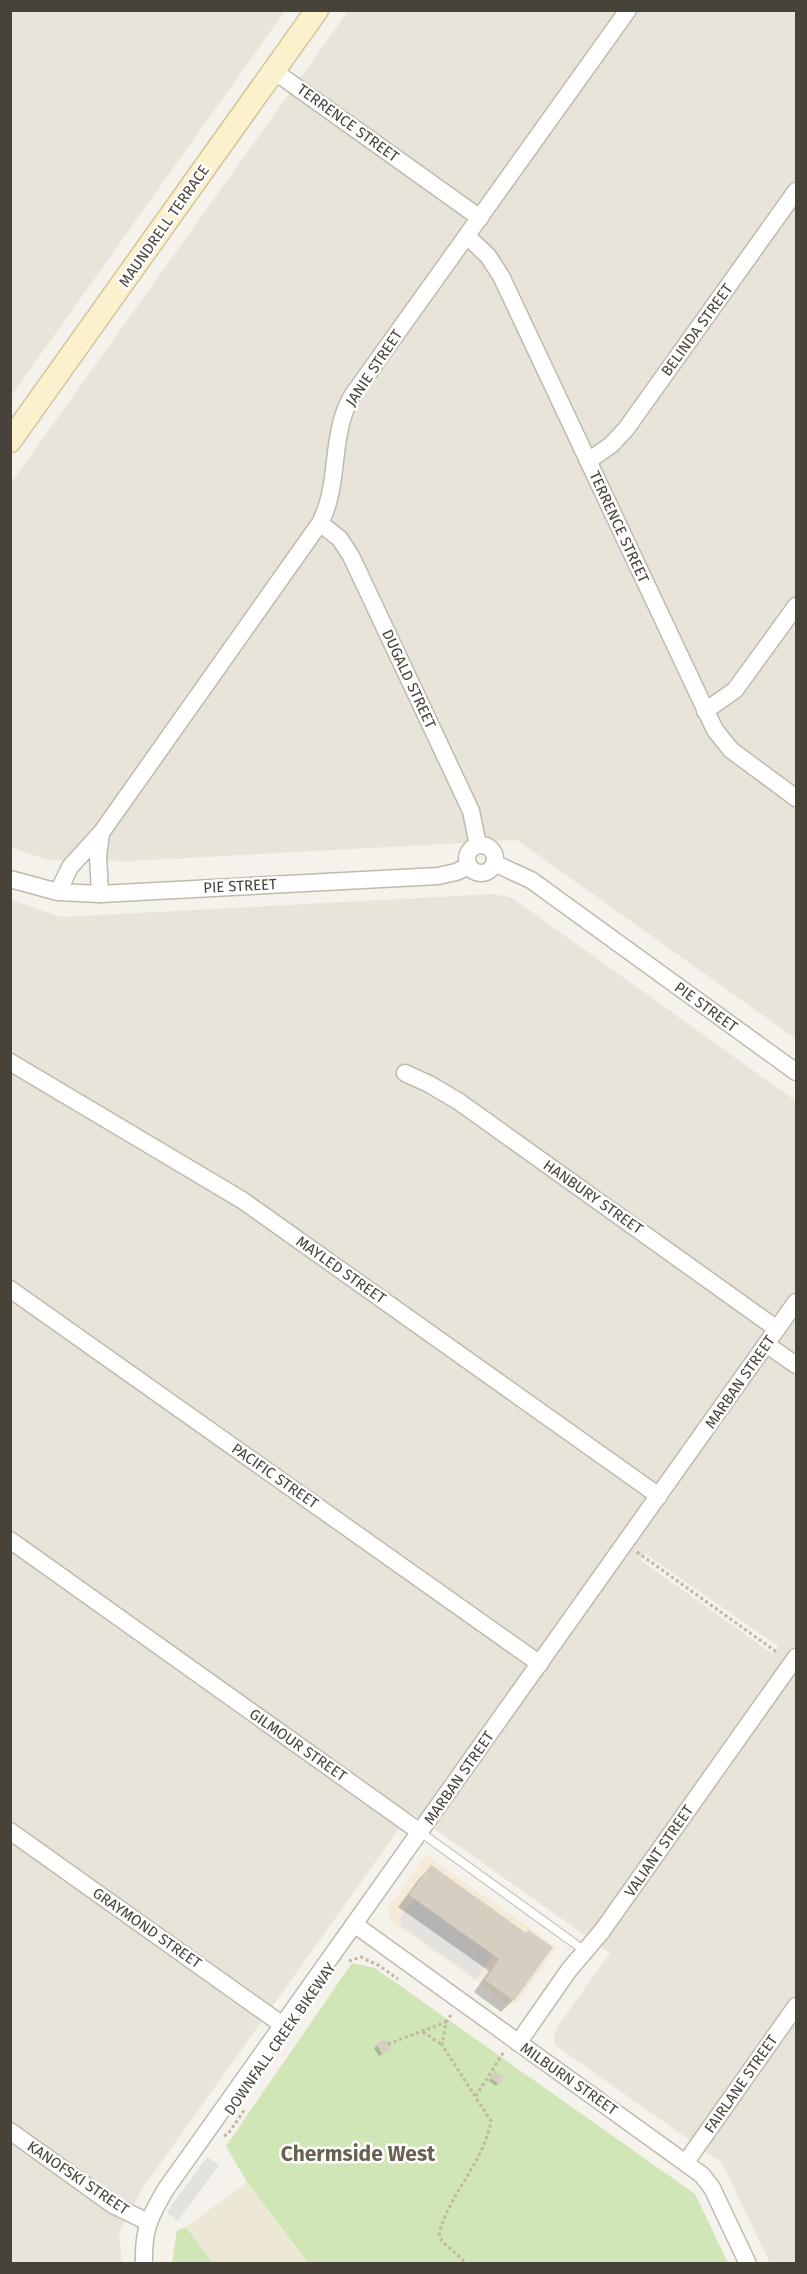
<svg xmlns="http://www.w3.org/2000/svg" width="807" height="2274" font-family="'Fira Sans',sans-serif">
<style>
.residential{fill:#e8e4d9;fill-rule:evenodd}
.commercial{fill:#f5e9d8}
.education{fill:#ede7d6}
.green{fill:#d0e6b6}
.parking{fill:#e3e2df}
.shadow{fill:#0003}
.building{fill:#d6cec1}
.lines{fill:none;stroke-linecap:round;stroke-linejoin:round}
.service-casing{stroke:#c0baae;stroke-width:10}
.minor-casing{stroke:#c0baae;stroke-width:19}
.secondary-casing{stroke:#d2c59d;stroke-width:25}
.path{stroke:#c1b6a0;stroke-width:3;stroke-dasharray:3 3;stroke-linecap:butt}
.service{stroke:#fff;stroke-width:8}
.minor{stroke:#fff;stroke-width:16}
.secondary{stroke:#fcf1cd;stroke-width:22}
.labels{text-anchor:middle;stroke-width:5;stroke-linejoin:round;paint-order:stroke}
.street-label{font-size:15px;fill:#484339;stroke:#fff}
.district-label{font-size:21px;font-weight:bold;fill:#6b6151;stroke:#fff}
</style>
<rect width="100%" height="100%" fill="#f4f2eb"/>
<g class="residential">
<polygon points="11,10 285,11 11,396 10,11"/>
<polygon points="348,11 796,11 796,1039 517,840 131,861 47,860 11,847 11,483"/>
<path d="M494,894L512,898L796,1101V2263H770L722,2163L555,2045L554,2039L557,2027L610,1953L411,1812L142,2189L119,2233L122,2263L11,2264V900L61,917ZM644,1553L778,1646L773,1654L640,1560Z"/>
</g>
<polygon class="commercial" points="426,1855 557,1947 517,2003 509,2004 391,1921 388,1913 389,1907"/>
<polygon class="education" points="247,2182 307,2263 213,2263 186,2227"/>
<g class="green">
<polygon points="352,1963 375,1968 695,2194 728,2263 308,2263 247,2182 226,2146"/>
<polygon points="186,2227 213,2263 172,2263 177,2230"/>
</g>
<g class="parking">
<polygon points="414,1899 493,1955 476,1979 402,1926 400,1918"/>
<polygon points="207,2157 219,2165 178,2221 167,2212"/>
</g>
<g class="shadow">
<polygon points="431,1867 526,1935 513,2000 501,2012 474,1992 489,1971 398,1907 419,1879"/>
<polygon points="384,2041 387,2051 379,2056 374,2048"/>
<polygon points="492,2075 498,2083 496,2086 489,2081"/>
</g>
<g class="building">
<polygon points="431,1865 526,1933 528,1930 553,1947 514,2001 485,1980 499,1959 409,1895"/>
<polygon points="385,2039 391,2049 382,2054 376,2044"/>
<polygon points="495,2071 504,2077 499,2084 490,2078"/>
</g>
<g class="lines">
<g class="service-casing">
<polyline id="service" points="420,1832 585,1951"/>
</g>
<g class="minor-casing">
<g id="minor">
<polyline points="274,71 480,218"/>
<polyline points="467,236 488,256 501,276 715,730 731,750 796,798"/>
<polyline points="588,461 611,445 626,429 796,191"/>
<polyline points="320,523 340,539 351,556 471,811 478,845"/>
<polyline points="705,711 735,690 796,606"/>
<circle cx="481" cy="859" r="14"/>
<polyline points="494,863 531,880 796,1072"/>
<polyline points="10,879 58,892 100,894 438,876 456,872 469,866"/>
<path d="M58,892L70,867L101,833L320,523C341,483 329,435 352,396L628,10"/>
<polyline points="100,894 98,856 101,833"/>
<polyline points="10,1062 242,1200 659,1496"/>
<polyline points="405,1073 429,1084 458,1101 777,1329"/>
<polyline points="10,1289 540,1664"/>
<polyline points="766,1344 796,1365"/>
<polyline points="10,1540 420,1832"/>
<polyline points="10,1831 284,2026"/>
<polyline points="354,1924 702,2175 712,2188 748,2264"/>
<polyline points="518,2043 569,1970 602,1931 796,1657"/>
<polyline points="10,2131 113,2205 148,2222"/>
<polyline points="686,2162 796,2006"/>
<path d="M144,2264C143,2231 149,2217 166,2189L796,1302"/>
</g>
</g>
<g class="secondary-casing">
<polyline id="secondary" points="10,441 317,10"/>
</g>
<g class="path">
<polyline points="637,1552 778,1653"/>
<polyline points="349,1961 361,1957 378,1965 398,1979"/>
<path d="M451,2015L446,2022L442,2045L491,2121C483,2164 451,2191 439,2233L442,2241L463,2260L464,2264"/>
<polyline points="423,2032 441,2044"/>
<polyline points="388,2044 446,2022"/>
<polyline points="476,2096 503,2053"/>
<polyline points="224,2136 228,2134 245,2109"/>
</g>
<use href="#service" class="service"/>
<use href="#minor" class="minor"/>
<use href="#secondary" class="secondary"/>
</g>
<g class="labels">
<g class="street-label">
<text transform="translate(348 123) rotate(36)" y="5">TERRENCE STREET</text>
<text transform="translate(164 226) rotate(-55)" y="5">MAUNDRELL TERRACE</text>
<text transform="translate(697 330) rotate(-54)" y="5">BELINDA STREET</text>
<text transform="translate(374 368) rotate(-56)" y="5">JANIE STREET</text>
<text transform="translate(619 527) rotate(65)" y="5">TERRENCE STREET</text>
<text transform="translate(409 679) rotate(65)" y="5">DUGALD STREET</text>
<text transform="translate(240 886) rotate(-3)" y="5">PIE STREET</text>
<text transform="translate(706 1007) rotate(36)" y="5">PIE STREET</text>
<text transform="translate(593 1197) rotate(35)" y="5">HANBURY STREET</text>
<text transform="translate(341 1270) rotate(35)" y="5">MAYLED STREET</text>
<text transform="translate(740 1382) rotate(-55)" y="5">MARBAN STREET</text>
<text transform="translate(275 1476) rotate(35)" y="5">PACIFIC STREET</text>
<text transform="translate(298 1745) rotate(35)" y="5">GILMOUR STREET</text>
<text transform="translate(459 1778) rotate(-55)" y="5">MARBAN STREET</text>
<text transform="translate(659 1851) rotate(-55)" y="5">VALIANT STREET</text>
<text transform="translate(147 1928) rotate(35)" y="5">GRAYMOND STREET</text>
<text transform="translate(280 2039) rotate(-55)" y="5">DOWNFALL CREEK BIKEWAY</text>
<text transform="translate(569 2079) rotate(35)" y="5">MILBURN STREET</text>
<text transform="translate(741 2084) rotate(-55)" y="5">FAIRLANE STREET</text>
<text transform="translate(78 2178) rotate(34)" y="5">KANOFSKI STREET</text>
</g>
<g class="district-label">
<text x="358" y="2161">Chermside West</text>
</g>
</g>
<rect width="807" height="2274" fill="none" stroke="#484339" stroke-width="24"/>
</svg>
